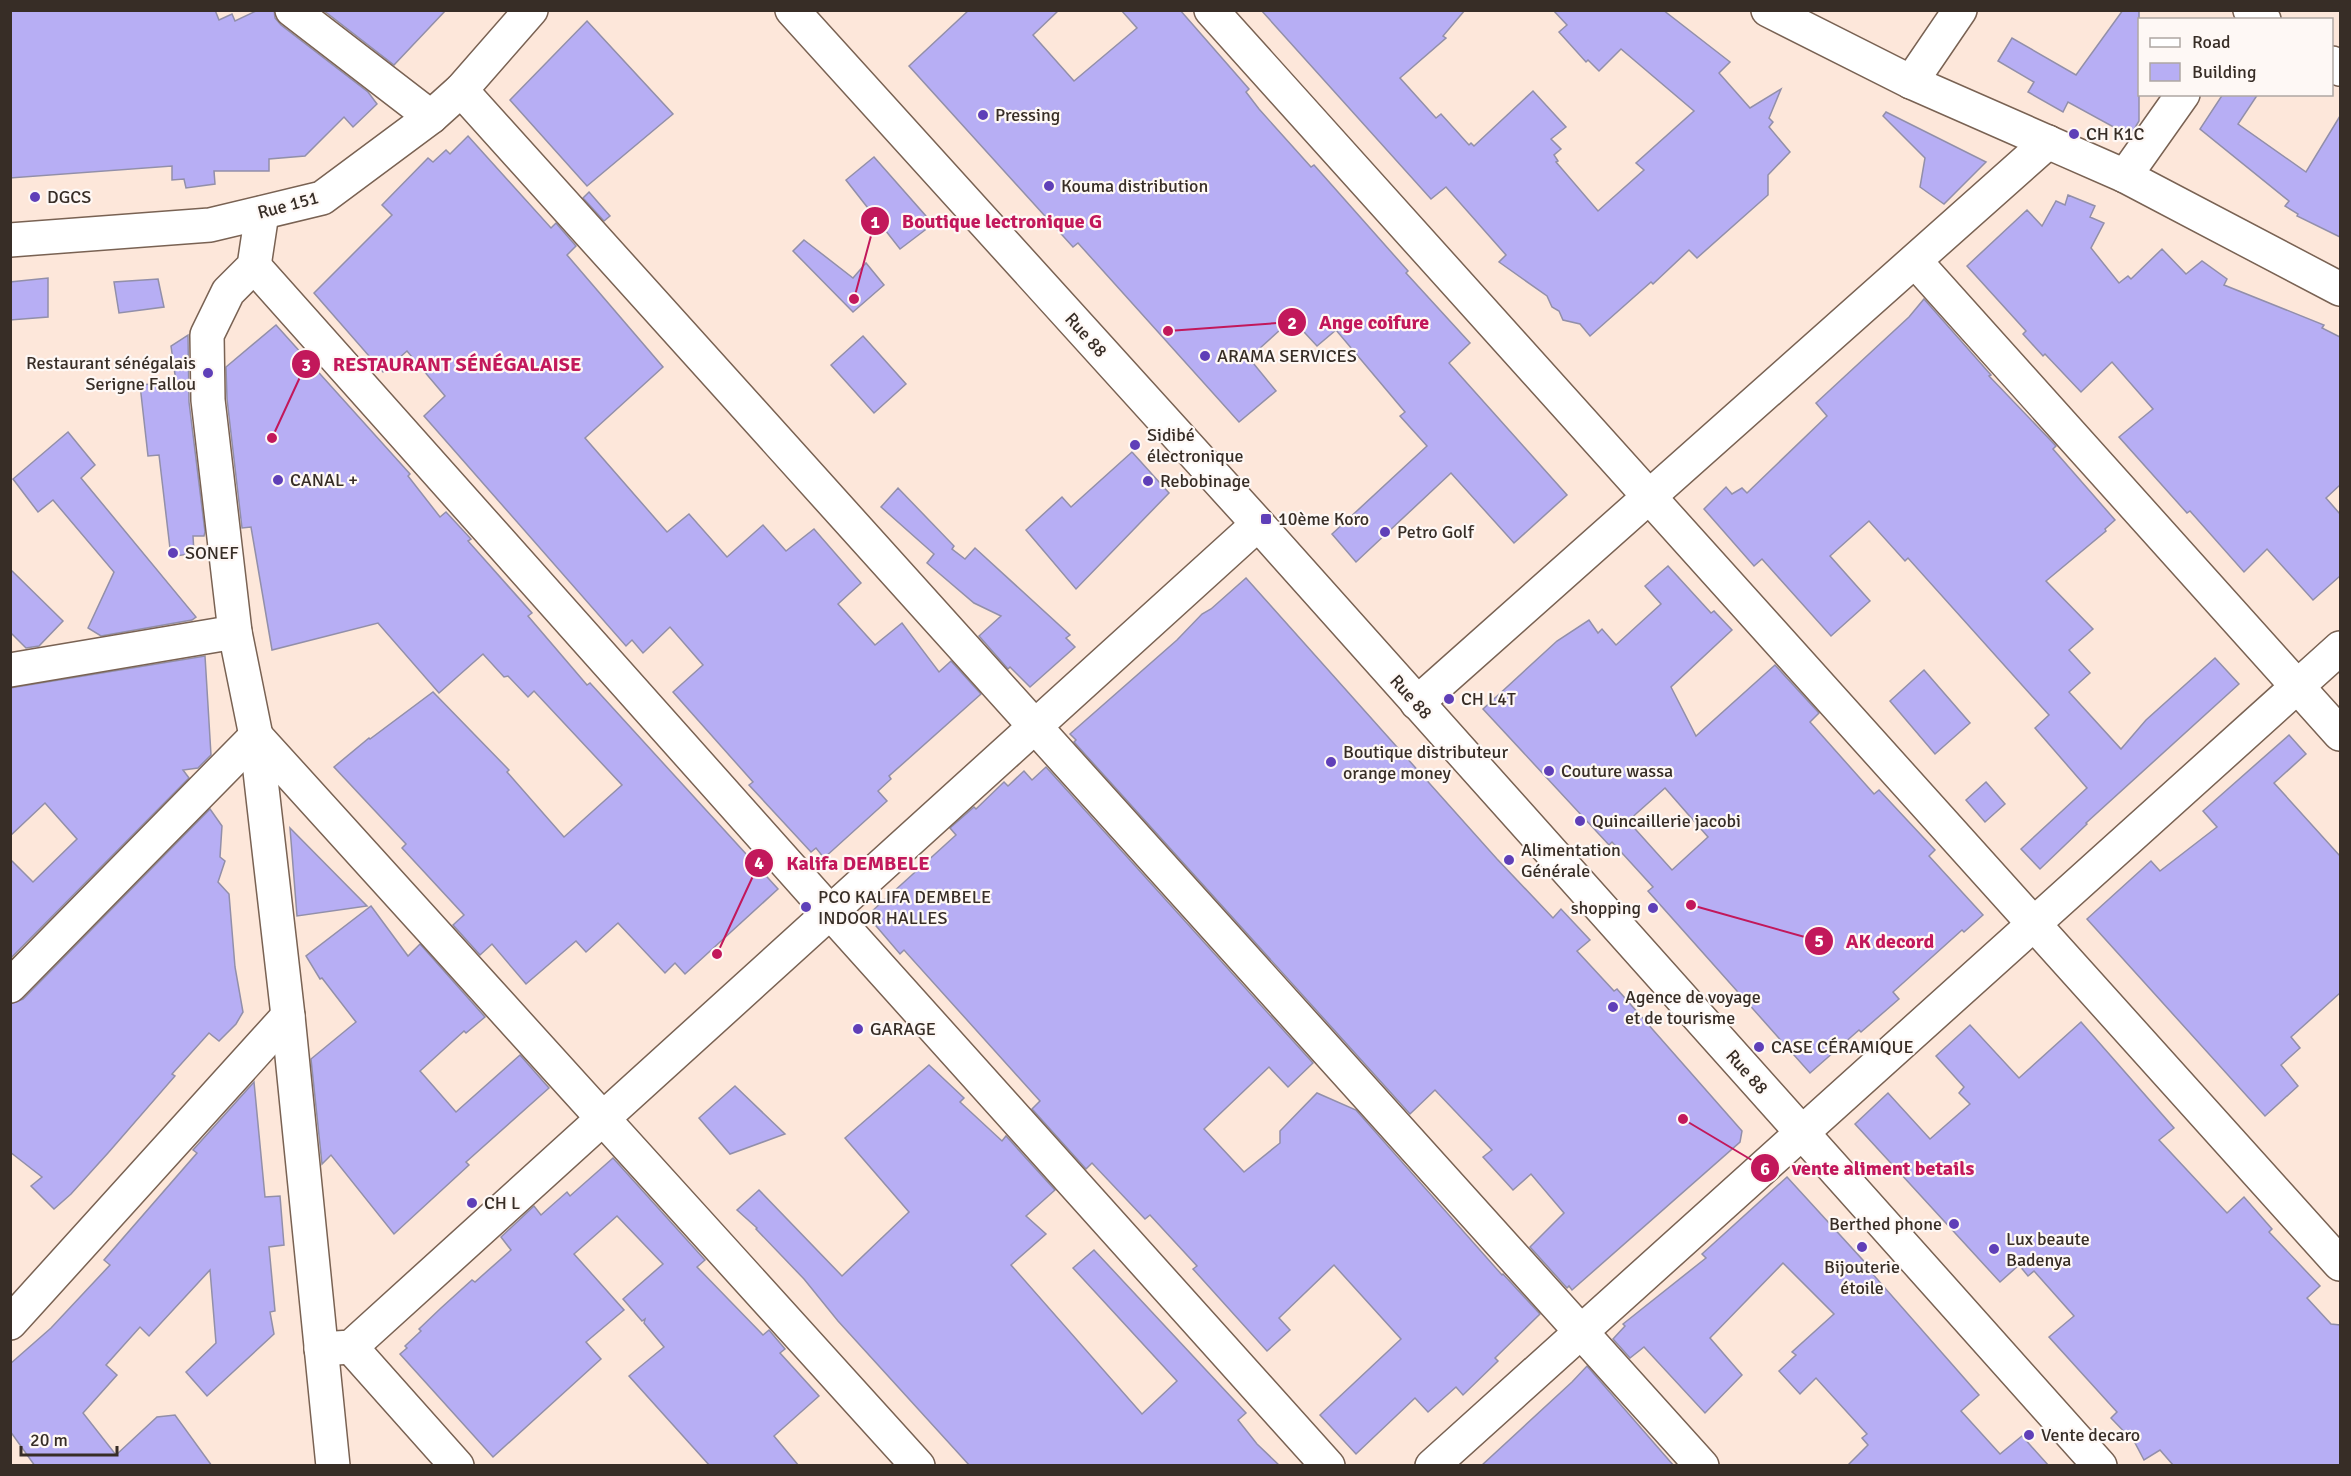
<svg xmlns="http://www.w3.org/2000/svg" width="2351" height="1476" font-family="Signika,sans-serif">
<style>
.building{fill:#b7aef4;stroke:#928fa9;stroke-width:1.5;fill-rule:evenodd}
.lines{fill:none;stroke-linecap:round;stroke-linejoin:round}
.minor-casing{stroke:#796253;stroke-width:36}
.major-casing{stroke:#796253;stroke-width:36}
.minor{stroke:#fff;stroke-width:33}
.major{stroke:#fff;stroke-width:33}
.poi-dot{fill:#5f3fb8;stroke:#fef8f5;stroke-width:2}
.labels{text-anchor:middle;stroke-width:4.5;stroke-linejoin:round;paint-order:stroke}
.poi-label{font-size:18px;fill:#372d26;stroke:#fef8f5;text-anchor:start}
.street-label{font-size:18px;fill:#372d26;stroke:#fef8f5}
.leader{fill:none;stroke:#c2185b;stroke-width:2}
.callout-dot{fill:#c2185b;stroke:#fef8f5;stroke-width:2}
.mark-label{font-size:18px;text-anchor:middle;font-weight:bold;fill:#fff}
.callout-label{font-size:20px;text-anchor:middle;font-weight:bold;fill:#c2185b;stroke:#fef8f5;stroke-width:4.5;stroke-linejoin:round;paint-order:stroke}
</style>
<rect width="100%" height="100%" fill="#fde7da"/>
<g class="building">
<polygon points="10,10 215,10 219,20 232,14 235,21 258,10 274,10 275,18 281,25 368,92 377,104 353,127 344,117 305,156 269,159 269,171 214,171 215,184 186,188 184,179 172,180 172,166 10,178"/>
<polygon points="323,10 446,10 394,65"/>
<polygon points="969,10 1059,10 1033,35 1074,81 1137,28 1121,10 1180,10 1249,89 1246,92 1259,109 1311,167 1314,165 1408,271 1406,273 1470,343 1449,363 1567,495 1514,543 1451,473 1356,562 1332,534 1427,446 1400,416 1405,412 1336,330 1317,346 1292,319 1249,358 1276,391 1239,422 1078,243 1073,247 909,66"/>
<polygon points="1261,10 1465,10 1443,36 1446,38 1400,78 1436,118 1441,114 1469,145 1471,143 1474,146 1533,91 1566,127 1551,139 1561,149 1554,155 1558,161 1556,162 1598,211 1644,170 1636,163 1694,111 1621,49 1599,71 1588,60 1586,62 1559,32 1567,25 1553,10 1663,10 1730,62 1719,73 1750,108 1781,89 1769,118 1773,122 1769,127 1790,152 1768,175 1768,195 1697,258 1689,250 1653,284 1651,282 1590,336 1580,324 1563,320 1559,311 1552,307 1547,296 1499,262 1506,255 1446,187 1431,199"/>
<polygon points="2123,10 2139,10 2139,121 2130,136 2068,102 2063,112 2028,92 2034,82 1998,61 2012,38 2076,75"/>
<polygon points="587,21 673,114 587,186 510,100"/>
<polygon points="2223,94 2258,94 2238,124 2306,172 2340,116 2340,237 2297,216 2298,214 2285,206 2289,201 2200,129"/>
<polygon points="1886,112 1986,162 1944,204 1920,187 1925,158 1883,116"/>
<polygon points="468,136 551,228 556,223 576,246 567,255 663,367 585,438 667,532 689,514 727,557 763,525 786,551 814,529 861,583 838,604 875,645 902,623 939,672 951,661 981,694 889,776 891,779 878,791 887,801 824,858 816,848 811,852 749,785 753,782 673,692 703,665 670,627 643,653 632,640 626,646 424,416 445,396 407,351 383,372 314,293 392,215 382,205 428,158 433,162 446,150 450,154"/>
<polygon points="874,157 933,224 900,249 846,180"/>
<polygon points="589,192 610,216 604,221 583,198"/>
<polygon points="2068,195 2095,206 2090,217 2104,223 2091,248 2119,283 2128,276 2131,279 2162,249 2186,274 2202,261 2227,279 2224,285 2324,325 2322,328 2340,337 2340,485 2326,498 2340,514 2340,576 2313,600 2267,549 2244,572 2190,511 2187,513 2119,437 2153,409 2112,362 2081,392 2045,354 2043,356 2023,334 2026,331 1967,266 2027,210 2042,226 2056,201 2065,205"/>
<polygon points="804,240 853,278 866,263 884,285 853,312 793,251"/>
<polygon points="48,278 48,317 10,320 10,282"/>
<polygon points="158,279 164,307 119,313 114,282"/>
<polygon points="1924,299 1991,375 1989,376 2056,446 2053,449 2115,520 2105,529 2106,531 2046,581 2093,629 2069,650 2090,673 2069,692 2121,749 2146,720 2215,658 2239,684 2086,823 2087,824 2040,869 2021,849 2087,788 2035,728 2049,715 1908,558 1905,561 1869,521 1830,556 1870,601 1831,636 1762,559 1754,566 1704,509 1726,487 1732,494 1742,488 1747,493 1827,416 1816,403 1909,317"/>
<polygon points="276,325 410,474 408,476 440,517 446,512 471,539 468,541 532,613 528,616 587,685 590,683 778,889 685,974 675,963 665,973 618,923 586,952 576,941 526,984 492,944 480,955 453,925 464,915 402,848 406,844 334,767 369,738 370,739 433,692 509,770 507,772 564,837 622,785 534,691 528,697 508,676 504,677 483,654 439,693 378,623 272,650 251,527 242,528 227,399 226,367"/>
<polygon points="188,335 189,402 205,532 204,536 193,536 194,553 171,557 159,455 148,456 140,385 176,382 171,346"/>
<polygon points="863,336 906,384 874,413 831,365"/>
<polygon points="68,432 95,465 81,478 196,617 192,620 101,636 88,628 114,572 53,500 38,512 13,479"/>
<polygon points="1132,452 1169,493 1076,589 1026,530 1062,497 1071,507"/>
<polygon points="898,488 954,546 952,549 965,559 975,548 1070,635 1066,638 1075,647 1030,687 1010,667 1008,669 979,636 1001,616 974,603 927,563 934,554 881,507"/>
<path d="M1668,566L1711,613L1714,611L1732,630L1671,687L1696,736L1775,665L1819,713L1810,722L1874,794L1879,790L1935,850L1929,856L1983,915L1964,932L1962,930L1893,992L1899,999L1861,1032L1859,1030L1810,1073L1648,891L1653,887L1612,842L1609,845L1483,709L1557,641L1589,620L1598,633L1602,629L1616,645L1661,604L1645,586ZM1665,788L1708,837L1672,870L1628,821Z"/>
<polygon points="10,569 63,621 39,646 26,648 10,632"/>
<polygon points="1246,578 1497,859 1553,918 1561,909 1590,940 1577,951 1614,991 1617,989 1742,1131 1740,1142 1572,1290 1569,1286 1567,1288 1530,1247 1564,1213 1531,1174 1513,1190 1483,1157 1492,1150 1435,1090 1410,1114 1074,742 1076,740 1070,734 1177,640 1202,614 1211,609"/>
<polygon points="205,656 211,755 198,768 183,770 189,778 10,959 10,859 33,882 77,839 45,803 10,836 10,688"/>
<polygon points="1924,670 1970,723 1935,754 1890,701"/>
<polygon points="2289,735 2306,754 2274,783 2340,856 2340,993 2291,1037 2300,1048 2281,1065 2298,1086 2265,1116 2087,919 2151,861 2160,871 2217,827 2203,811"/>
<polygon points="1046,767 1313,1063 1288,1087 1269,1067 1204,1129 1244,1172 1280,1143 1280,1131 1317,1093 1356,1110 1502,1275 1503,1274 1540,1314 1495,1358 1498,1361 1463,1395 1456,1387 1428,1412 1415,1398 1356,1454 1320,1415 1401,1339 1334,1265 1279,1318 1290,1330 1267,1351 1193,1269 1197,1266 1150,1215 1145,1219 1092,1163 1086,1169 1032,1109 1040,1101 904,950 900,954 871,920 874,917 870,913 956,835 950,828 974,807 976,809 1004,782 1008,786 1024,771 1032,780"/>
<polygon points="1986,782 2005,804 1985,822 1966,800"/>
<polygon points="210,809 222,826 220,857 225,861 218,882 229,894 235,967 243,1012 236,1024 219,1041 209,1033 172,1074 175,1076 108,1153 71,1194 54,1209 31,1186 42,1177 10,1152 10,1004 23,999"/>
<polygon points="290,828 367,906 297,916"/>
<polygon points="371,906 408,956 420,944 485,1017 466,1033 464,1031 420,1071 456,1112 520,1055 549,1088 466,1162 469,1165 394,1234 331,1155 322,1164 311,1059 356,1022 322,978 320,979 306,956"/>
<polygon points="2081,1022 2174,1128 2159,1140 2227,1213 2244,1197 2272,1229 2269,1232 2320,1286 2307,1298 2331,1324 2340,1325 2340,1466 2173,1465 2160,1450 2144,1460 2135,1443 2111,1418 2117,1412 2049,1337 2074,1316 2034,1271 2028,1276 2019,1265 2000,1282 1855,1124 1888,1093 1930,1139 1970,1104 1959,1093 1964,1087 1936,1056 1970,1025 2019,1078"/>
<polygon points="929,1065 964,1098 960,1102 1002,1141 1006,1136 1055,1190 1026,1216 1046,1234 1011,1265 1142,1414 1177,1381 1073,1268 1094,1250 1246,1413 1238,1420 1257,1444 1280,1466 970,1466 838,1321 804,1279 756,1229 757,1228 737,1210 759,1190 842,1276 909,1212 845,1138"/>
<polygon points="254,1082 265,1197 280,1196 284,1245 269,1247 275,1311 270,1312 274,1334 207,1396 186,1372 216,1343 210,1270 149,1336 140,1327 106,1365 117,1375 83,1413 116,1455 157,1417 175,1415 212,1466 35,1466 10,1431 10,1364 51,1328 110,1265 104,1260 197,1153 193,1150"/>
<polygon points="735,1086 785,1134 730,1154 699,1118"/>
<polygon points="613,1158 705,1260 697,1267 763,1335 769,1330 785,1349 780,1353 819,1396 774,1436 799,1466 710,1466 629,1376 664,1347 644,1323 645,1319 642,1321 623,1299 663,1264 617,1216 574,1254 624,1310 586,1342 601,1359 493,1457 400,1354 407,1348 405,1346 421,1331 419,1329 441,1308 472,1280 475,1282 511,1250 501,1237 534,1206 541,1215 567,1192 570,1196"/>
<polygon points="1787,1177 1871,1269 1870,1271 1979,1395 1961,1411 2000,1454 2022,1436 2049,1466 1847,1466 1868,1445 1862,1438 1867,1434 1816,1378 1800,1394 1779,1371 1796,1355 1792,1352 1834,1314 1783,1263 1710,1338 1742,1375 1705,1413 1644,1347 1630,1358 1613,1339 1625,1326 1623,1324 1706,1258 1702,1254"/>
<polygon points="1587,1366 1674,1466 1481,1466 1572,1382"/>
</g>
<g class="lines">
<g class="minor-casing">
<g id="minor">
<polyline points="292,10 431,117"/>
<polyline points="1211,10 2340,1264"/>
<polyline points="1768,10 1911,82 2125,176 2340,289"/>
<polyline points="2250,10 2264,20"/>
<polyline points="2332,63 2340,69"/>
<polyline points="1911,82 1960,10"/>
<polyline points="461,90 1702,1466"/>
<polyline points="2125,176 2183,94"/>
<polyline points="262,213 254,266 228,292 207,335 208,400 235,632 256,736 288,1016 333,1466"/>
<polyline points="1915,261 2340,734"/>
<polyline points="254,266 830,912 1328,1466"/>
<polyline points="10,670 235,632"/>
<polyline points="1417,703 2048,142"/>
<polyline points="10,986 256,736 918,1466"/>
<polyline points="10,1323 288,1016"/>
<polyline points="351,1347 457,1466"/>
<polyline points="321,1349 351,1347 1258,524"/>
<polyline points="1432,1466 2340,648"/>
</g>
</g>
<g class="major-casing">
<g id="major">
<polyline points="792,10 1258,524 2100,1466"/>
<polyline points="10,240 210,225 322,198 431,117 461,90 531,10"/>
</g>
</g>
<use href="#minor" class="minor"/>
<use href="#major" class="major"/>
</g>
<g class="poi-dot">
<circle cx="983" cy="115" r="6"/>
<circle cx="2074" cy="134" r="6"/>
<circle cx="1049" cy="186" r="6"/>
<circle cx="35" cy="197" r="6"/>
<circle cx="1205" cy="356" r="6"/>
<circle cx="208" cy="373" r="6"/>
<circle cx="1135" cy="445" r="6"/>
<circle cx="278" cy="480" r="6"/>
<circle cx="1148" cy="481" r="6"/>
<rect x="1260" y="513" width="12" height="12" rx="3"/>
<circle cx="1385" cy="532" r="6"/>
<circle cx="173" cy="553" r="6"/>
<circle cx="1449" cy="699" r="6"/>
<circle cx="1331" cy="762" r="6"/>
<circle cx="1549" cy="771" r="6"/>
<circle cx="1580" cy="821" r="6"/>
<circle cx="1509" cy="860" r="6"/>
<circle cx="806" cy="907" r="6"/>
<circle cx="1653" cy="908" r="6"/>
<circle cx="1613" cy="1007" r="6"/>
<circle cx="858" cy="1029" r="6"/>
<circle cx="1759" cy="1047" r="6"/>
<circle cx="472" cy="1203" r="6"/>
<circle cx="1954" cy="1224" r="6"/>
<circle cx="1862" cy="1247" r="6"/>
<circle cx="1994" cy="1249" r="6"/>
<circle cx="2029" cy="1435" r="6"/>
</g>
<g class="labels">
<g class="poi-label">
<text x="995" y="121">Pressing</text>
<text x="2086" y="140">CH K1C</text>
<text x="1061" y="192">Kouma distribution</text>
<text x="47" y="203">DGCS</text>
<text x="1217" y="362">ARAMA SERVICES</text>
<text x="196" y="369" text-anchor="end">Restaurant sénégalais<tspan x="196" dy="21">Serigne Fallou</tspan></text>
<text x="1147" y="441">Sidibé<tspan x="1147" dy="21">électronique</tspan></text>
<text x="290" y="486">CANAL +</text>
<text x="1160" y="487">Rebobinage</text>
<text x="1278" y="525">10ème Koro</text>
<text x="1397" y="538">Petro Golf</text>
<text x="185" y="559">SONEF</text>
<text x="1461" y="705">CH L4T</text>
<text x="1343" y="758">Boutique distributeur<tspan x="1343" dy="21">orange money</tspan></text>
<text x="1561" y="777">Couture wassa</text>
<text x="1592" y="827">Quincaillerie jacobi</text>
<text x="1521" y="856">Alimentation<tspan x="1521" dy="21">Générale</tspan></text>
<text x="818" y="903">PCO KALIFA DEMBELE<tspan x="818" dy="21">INDOOR HALLES</tspan></text>
<text x="1641" y="914" text-anchor="end">shopping</text>
<text x="1625" y="1003">Agence de voyage<tspan x="1625" dy="21">et de tourisme</tspan></text>
<text x="870" y="1035">GARAGE</text>
<text x="1771" y="1053">CASE CÉRAMIQUE</text>
<text x="484" y="1209">CH L</text>
<text x="1942" y="1230" text-anchor="end">Berthed phone</text>
<text x="2006" y="1245">Lux beaute<tspan x="2006" dy="21">Badenya</tspan></text>
<text x="1862" y="1273" text-anchor="middle">Bijouterie<tspan x="1862" dy="21">étoile</tspan></text>
<text x="2041" y="1441">Vente decaro</text>
</g>
<g class="street-label">
<text transform="translate(288 205) rotate(-15)" y="6">Rue 151</text>
<text transform="translate(1086 335) rotate(48)" y="6">Rue 88</text>
<text transform="translate(1411 697) rotate(48)" y="6">Rue 88</text>
<text transform="translate(1747 1072) rotate(48)" y="6">Rue 88</text>
</g>
</g>
<path class="leader" d="M854 299L875 221M1168 331L1292 322M272 438L306 364M717 954L759 863M1691 905L1819 941M1683 1119L1765 1168"/>
<g class="callout-dot">
<circle cx="854" cy="299" r="6"/>
<circle cx="1168" cy="331" r="6"/>
<circle cx="272" cy="438" r="6"/>
<circle cx="717" cy="954" r="6"/>
<circle cx="1691" cy="905" r="6"/>
<circle cx="1683" cy="1119" r="6"/>
<circle cx="875" cy="221" r="15"/>
<circle cx="1292" cy="322" r="15"/>
<circle cx="306" cy="364" r="15"/>
<circle cx="759" cy="863" r="15"/>
<circle cx="1819" cy="941" r="15"/>
<circle cx="1765" cy="1168" r="15"/>
</g>
<g class="mark-label">
<text x="875" y="228">1</text>
<text x="1292" y="329">2</text>
<text x="306" y="371">3</text>
<text x="759" y="869">4</text>
<text x="1819" y="947">5</text>
<text x="1765" y="1175">6</text>
</g>
<g class="callout-label">
<text x="1002" y="228">Boutique lectronique G</text>
<text x="1374" y="329">Ange coifure</text>
<text x="457" y="371">RESTAURANT SÉNÉGALAISE</text>
<text x="858" y="870">Kalifa DEMBELE</text>
<text x="1890" y="948">AK decord</text>
<text x="1883" y="1175">vente aliment betails</text>
</g>
<rect width="2351" height="1476" fill="none" stroke="#372d26" stroke-width="24"/>
<rect x="2138" y="18" width="195" height="78" fill="#fef8f5" stroke="#aea7a2" stroke-width="1.5"/>
<rect x="2150" y="38" width="30" height="9" fill="#ffffff" stroke="#aea7a2" stroke-width="1.5"/>
<text x="2192" y="48" font-size="18" fill="#372d26">Road</text>
<rect x="2150" y="63" width="30" height="18" fill="#b7aef4" stroke="#aea7a2" stroke-width="1.5"/>
<text x="2192" y="78" font-size="18" fill="#372d26">Building</text>
<path d="M21 1446v9h96v-9" fill="none" stroke="#372d26" stroke-width="3"/>
<text x="30" y="1446" font-size="18" fill="#372d26" stroke="#fef8f5" stroke-width="4.5" paint-order="stroke">20 m</text>
</svg>
